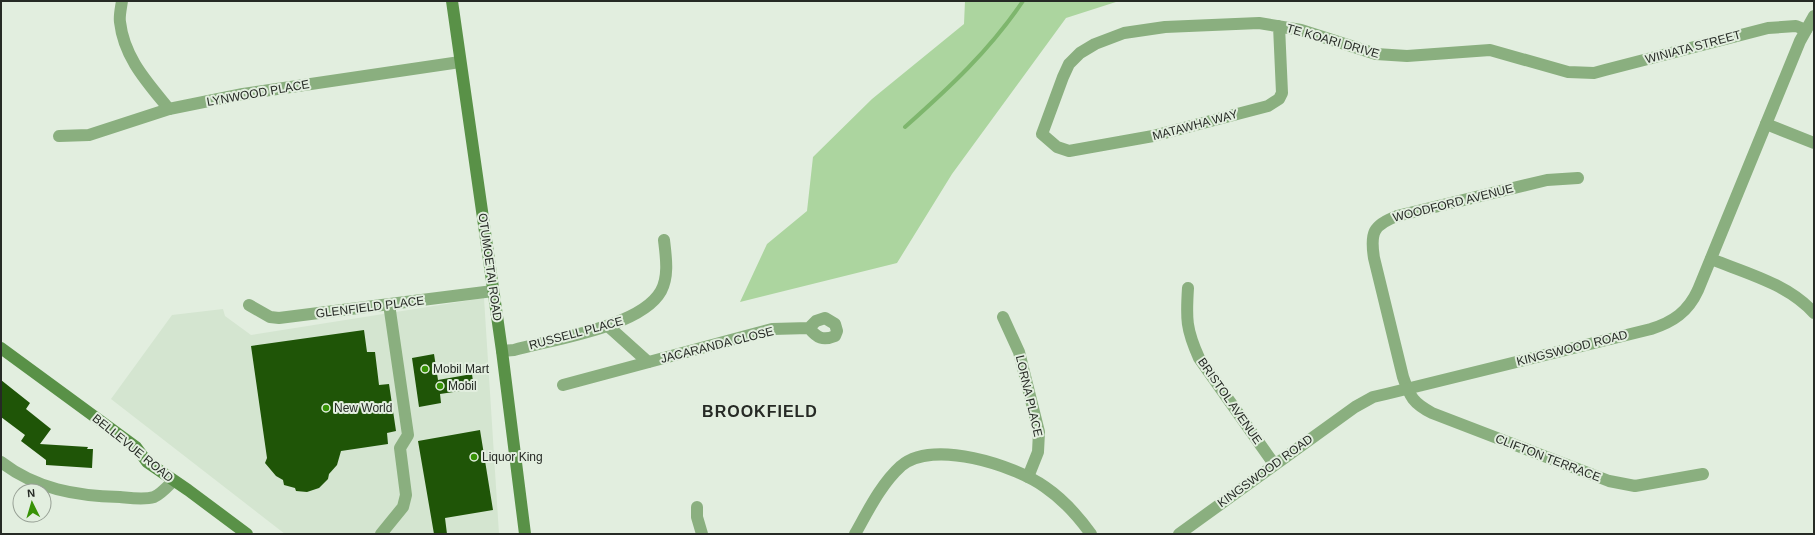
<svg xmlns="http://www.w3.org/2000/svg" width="1815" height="535" font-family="Helvetica,sans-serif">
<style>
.built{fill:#d4e5d0}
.green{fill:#acd59f}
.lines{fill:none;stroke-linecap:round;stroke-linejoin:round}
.stream{stroke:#7eb66d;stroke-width:4}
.building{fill:#1f5507}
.street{stroke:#8aaf7f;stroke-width:12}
.secondary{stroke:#599147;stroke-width:12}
.poi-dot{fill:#379205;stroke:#e2eedf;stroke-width:1.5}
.labels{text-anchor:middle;stroke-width:4;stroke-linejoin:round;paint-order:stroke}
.street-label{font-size:12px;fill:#262a25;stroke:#e2eedf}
.poi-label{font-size:12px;fill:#262a25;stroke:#e2eedf;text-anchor:start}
.district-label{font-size:16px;font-weight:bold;letter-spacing:1px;fill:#262a25;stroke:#e2eedf}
</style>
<rect width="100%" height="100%" fill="#e2eedf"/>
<polygon class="built" points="484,298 499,534 285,534 111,399 172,315 223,309 225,316 251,335"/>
<polygon class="green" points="965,1 1119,1 1066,18 952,174 897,263 740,302 767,244 807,211 813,157 872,99 964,24"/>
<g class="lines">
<path class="stream" d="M905,127C950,87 989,51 1023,1"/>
</g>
<g class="building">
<polygon points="364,330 367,352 375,352 379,385 389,384 396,431 387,433 388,444 341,451 337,465 329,474 328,479 319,488 307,492 296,491 295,488 284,485 283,480 276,476 265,463 267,458 251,346"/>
<polygon points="434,354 438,380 472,374 474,389 440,394 441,403 419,407 412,358"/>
<polygon points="1,380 30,403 26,409 51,429 40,444 88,447 87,449 93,449 92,468 46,465 46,460 21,441 25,435 1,417"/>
<polygon points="480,430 493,510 445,518 447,534 434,534 418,441"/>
</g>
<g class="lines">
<g class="street">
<path d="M122,1C121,8 119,16 120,22C124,58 148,83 169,109"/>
<polyline points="1279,26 1282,93 1279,99 1268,106 1153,136 1069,151 1057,147 1042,134 1063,77 1069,64 1080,53 1095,44 1124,33 1165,27 1259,23 1301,30 1376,54 1407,56 1490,50 1568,72 1594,73 1605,70 1768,28 1796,26 1806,30"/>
<polyline points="1766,124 1814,143"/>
<polyline points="59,136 89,135 169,109 243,94 460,62"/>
<path d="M1578,178L1547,180L1397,216C1373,225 1370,233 1374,258L1403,377C1410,397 1413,403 1432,413L1609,481L1635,486L1703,474"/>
<path d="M1711,259C1746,273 1788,284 1814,313"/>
<path d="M1188,288C1186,319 1186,329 1199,358L1274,464"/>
<polyline points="249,305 270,317 279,318 493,291"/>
<polyline points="1003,317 1019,352 1039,432 1038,452 1028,477"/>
<polyline points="608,326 648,362"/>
<path d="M502,351L514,350C553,339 641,327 661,291C669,276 666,257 664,240"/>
<path d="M563,385L757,333L772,329L809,328L816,321L825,318L835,324L837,331L835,336C823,341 817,338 809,328"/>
<path d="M1,462C36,489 76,496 120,497C131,498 144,500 154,497C161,494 168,486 173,481"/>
<polyline points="697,507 697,517 702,534"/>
<polyline points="381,534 403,507 406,495 400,448 408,435 389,304"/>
<path d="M855,534C868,511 881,484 901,466C933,439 1014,465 1045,487C1064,500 1078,516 1091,534"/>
<path d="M1179,534L1355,407L1373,397L1386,394L1651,329C1673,322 1688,312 1698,290L1800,41L1814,16"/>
</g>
<g class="secondary">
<polyline points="452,1 502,351 525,534"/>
<polyline points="1,348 136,447 147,462 188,490 247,534"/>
</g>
</g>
<g class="poi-dot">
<circle cx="425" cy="369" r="4"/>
<circle cx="440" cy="386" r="4"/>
<circle cx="326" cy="408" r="4"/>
<circle cx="474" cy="457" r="4"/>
</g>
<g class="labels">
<g class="street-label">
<text transform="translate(1333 41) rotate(16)" y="4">TE KOARI DRIVE</text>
<text transform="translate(1693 47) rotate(-15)" y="4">WINIATA STREET</text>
<text transform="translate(258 93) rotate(-10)" y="4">LYNWOOD PLACE</text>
<text transform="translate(1195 125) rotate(-15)" y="4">MATAWHA WAY</text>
<text transform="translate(1453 203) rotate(-14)" y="4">WOODFORD AVENUE</text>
<text transform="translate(490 267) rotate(82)" y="4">OTUMOETAI ROAD</text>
<text transform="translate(370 307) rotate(-7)" y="4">GLENFIELD PLACE</text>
<text transform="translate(576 333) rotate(-15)" y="4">RUSSELL PLACE</text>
<text transform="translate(717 345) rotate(-14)" y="4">JACARANDA CLOSE</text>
<text transform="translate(1572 348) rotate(-14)" y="4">KINGSWOOD ROAD</text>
<text transform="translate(1029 396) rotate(77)" y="4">LORNA PLACE</text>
<text transform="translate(1230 401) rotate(55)" y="4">BRISTOL AVENUE</text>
<text transform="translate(133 448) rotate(39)" y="4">BELLEVUE ROAD</text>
<text transform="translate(1548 458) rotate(21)" y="4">CLIFTON TERRACE</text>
<text transform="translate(1265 471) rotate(-36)" y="4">KINGSWOOD ROAD</text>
</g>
<g class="poi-label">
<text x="433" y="373">Mobil Mart</text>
<text x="448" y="390">Mobil</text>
<text x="334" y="412">New World</text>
<text x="482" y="461">Liquor King</text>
</g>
<g class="district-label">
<text x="760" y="417">BROOKFIELD</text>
</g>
</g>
<rect width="1815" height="535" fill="none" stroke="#262a25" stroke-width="4"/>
<g transform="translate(32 503) rotate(355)"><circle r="19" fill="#e2eedf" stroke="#97a095"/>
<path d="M0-3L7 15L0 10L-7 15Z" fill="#379205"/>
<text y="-6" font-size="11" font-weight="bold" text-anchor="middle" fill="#262a25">N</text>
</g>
</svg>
